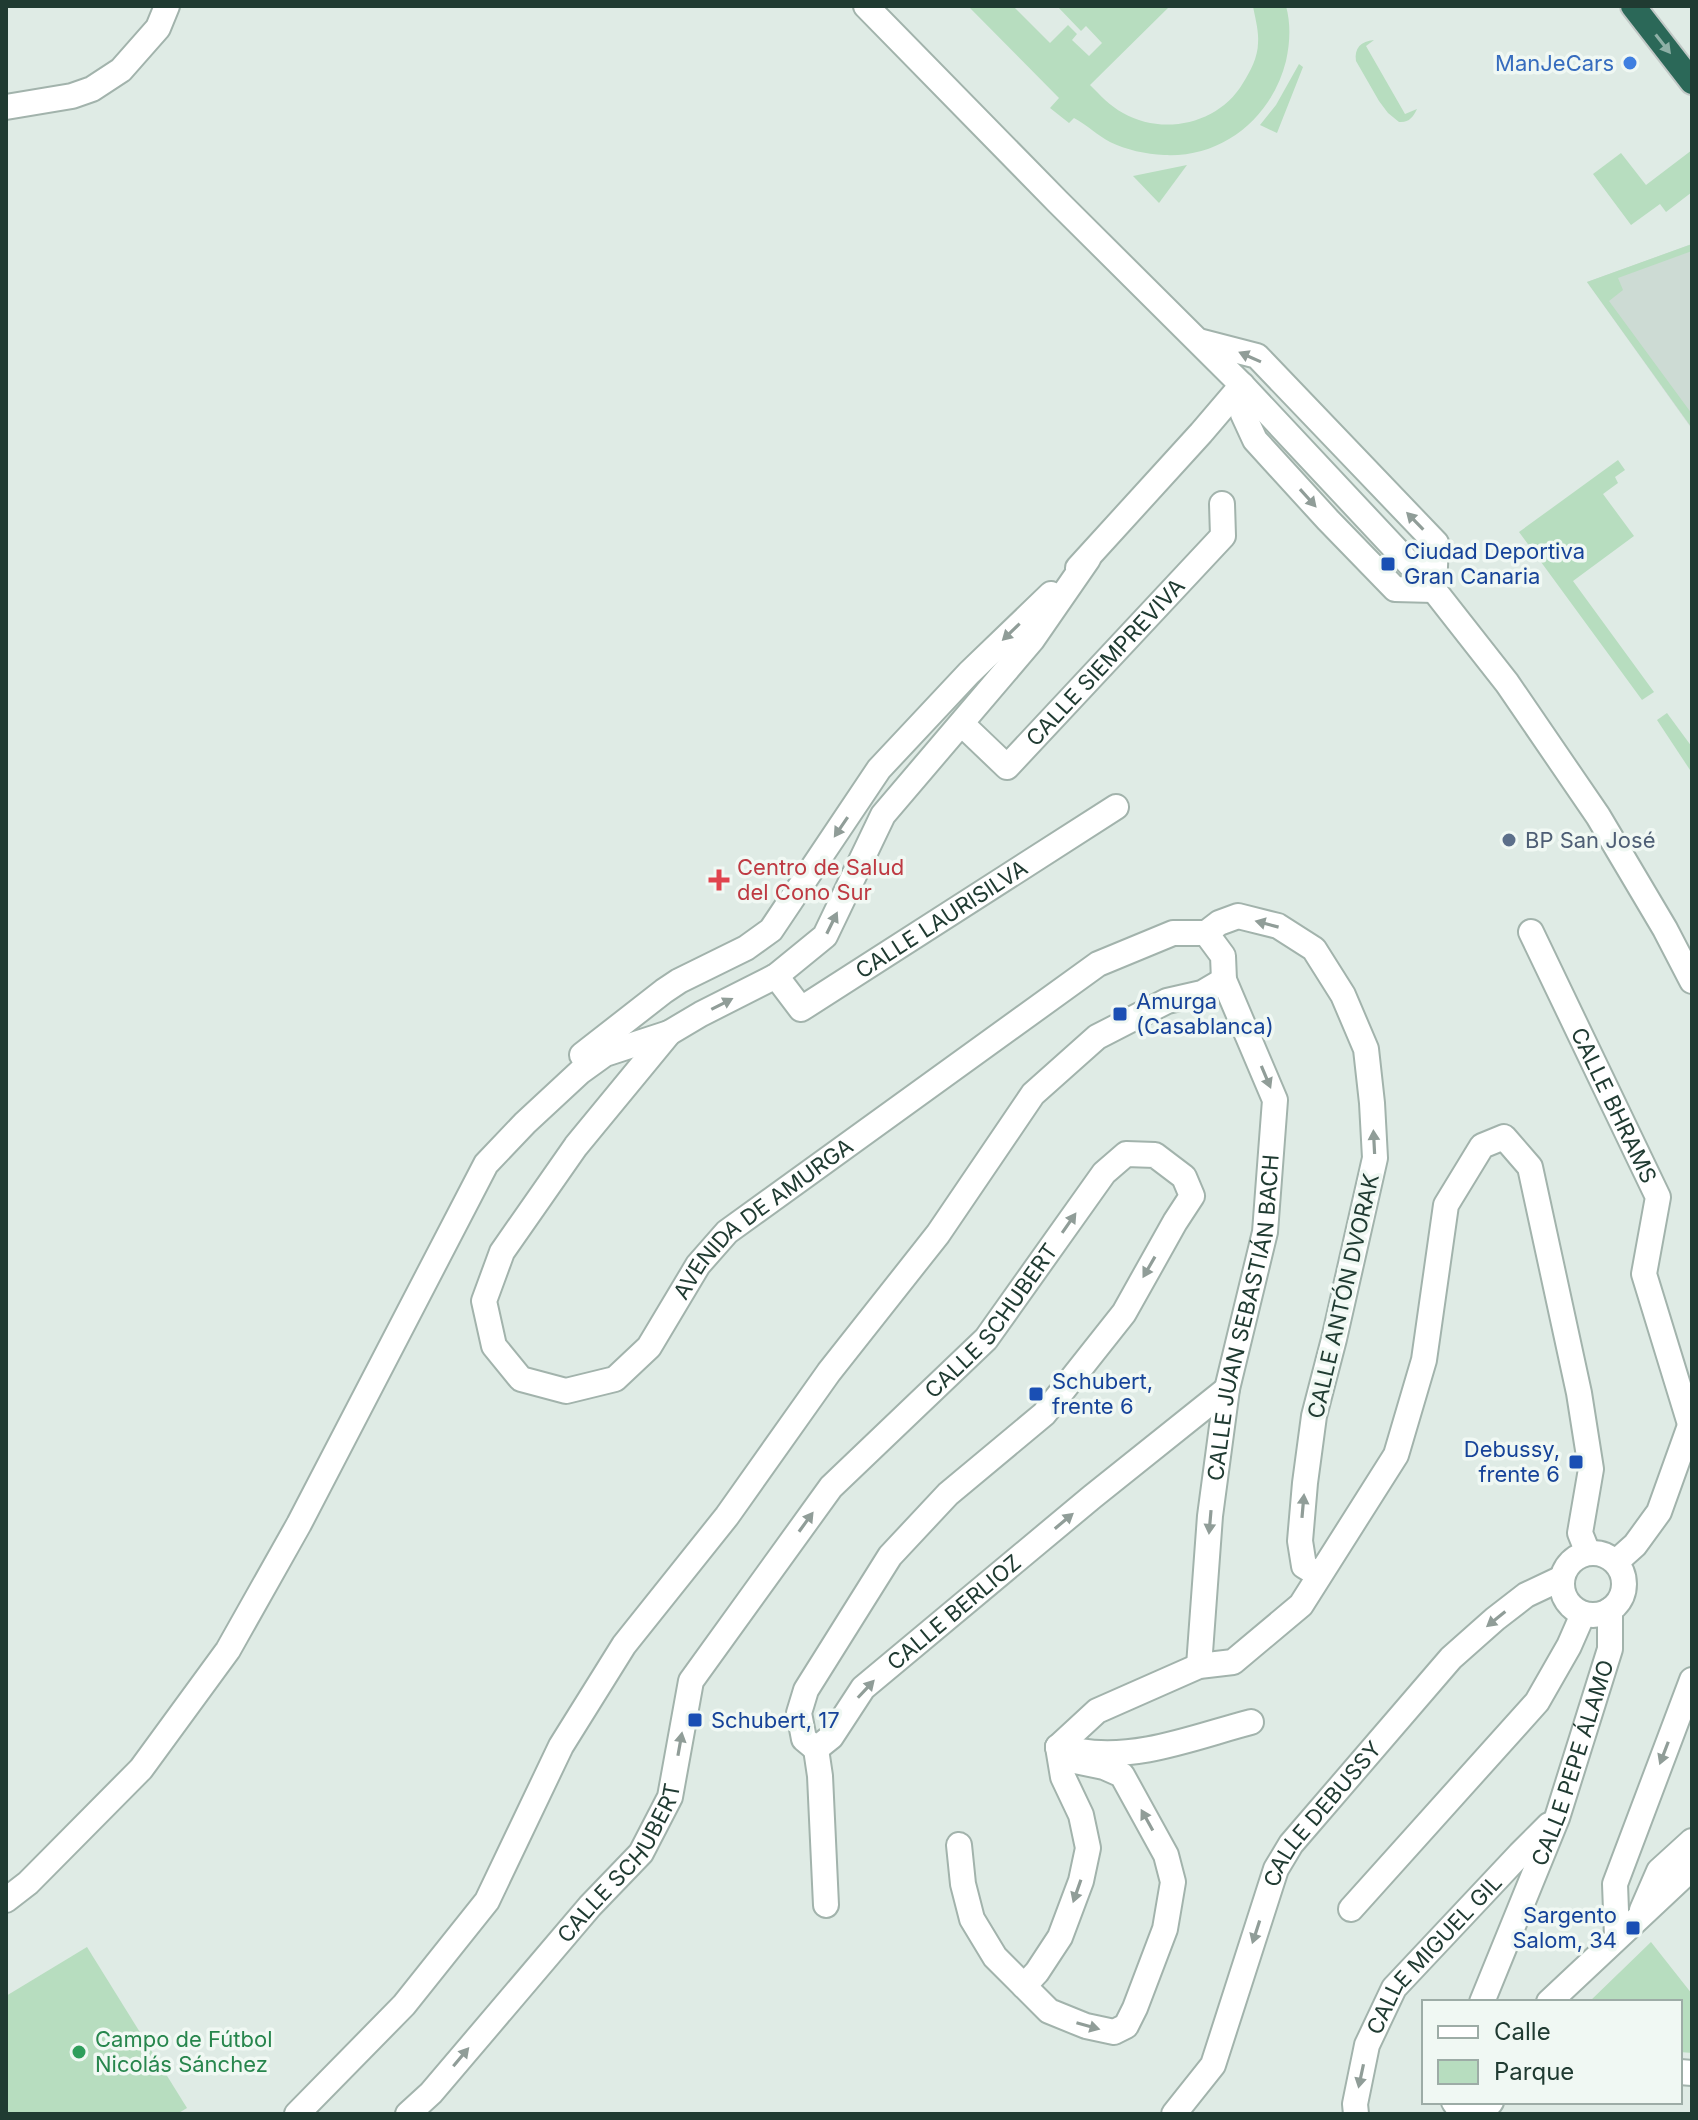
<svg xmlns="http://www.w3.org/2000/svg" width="1698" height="2120" font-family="Inter,sans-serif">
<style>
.built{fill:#cddbd4}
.green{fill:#b7ddbf}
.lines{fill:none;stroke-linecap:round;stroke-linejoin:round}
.minor-casing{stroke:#a2b3ac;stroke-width:28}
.highway-casing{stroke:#c1c8c6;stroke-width:28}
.minor{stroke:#fff;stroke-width:24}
.highway{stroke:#2b6858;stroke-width:24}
.oneway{fill:#8eb0a6}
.oneway2{fill:#909d98}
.shop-dot{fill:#3f7fe0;stroke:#f0f8f3;stroke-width:3}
.transit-dot{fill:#1a4fb4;stroke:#f0f8f3;stroke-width:3}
.service-dot{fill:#5c6f8a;stroke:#f0f8f3;stroke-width:3}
.health-dot{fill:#e0444e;stroke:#f0f8f3;stroke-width:3}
.leisure-dot{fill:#2e9e5b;stroke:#f0f8f3;stroke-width:3}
.labels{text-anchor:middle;stroke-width:7;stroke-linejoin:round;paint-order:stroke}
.shop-label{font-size:22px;fill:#366cbe;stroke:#f0f8f3;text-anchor:end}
.transit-label{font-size:22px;fill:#164399;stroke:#f0f8f3;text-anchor:start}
.street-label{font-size:22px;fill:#203b32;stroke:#f0f8f3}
.service-label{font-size:22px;fill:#4e5e75;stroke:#f0f8f3;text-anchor:start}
.health-label{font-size:22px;fill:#be3a42;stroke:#f0f8f3;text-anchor:start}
.leisure-label{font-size:22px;fill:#27864d;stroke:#f0f8f3;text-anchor:start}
</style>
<rect width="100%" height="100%" fill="#dfebe5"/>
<polygon class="built" points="1692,244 1692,429 1587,282"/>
<g class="green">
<path d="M968,6H1013L1050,43L1068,25L1077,34L1072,40L1089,56L1102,43L1086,26L1081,31L1057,6H1170L1090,85C1100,95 1110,106 1123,113C1163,136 1219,124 1243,83C1250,72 1258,57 1258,43C1259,30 1255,18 1253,6H1286C1291,24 1290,43 1286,61C1272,117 1223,158 1164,155C1146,154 1126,150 1110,142C1097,135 1087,125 1074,118L1069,123L1050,108L1059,98Z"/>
<path d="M1374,40L1366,46L1405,114L1417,109C1413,117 1409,123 1399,122L1388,113L1379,101L1356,61C1354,48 1361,41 1374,40Z"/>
<polygon points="1299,64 1303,67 1277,133 1260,125 1276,105"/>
<polygon points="1692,150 1692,192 1666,212 1660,204 1631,225 1593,174 1621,153 1646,185"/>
<polygon points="1187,165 1159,203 1133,176"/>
<polygon points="1692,244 1692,251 1618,278 1623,290 1609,301 1692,414 1692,428 1587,282"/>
<polygon points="1618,460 1625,470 1615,477 1618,483 1603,494 1634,536 1573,581 1654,692 1642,700 1519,532"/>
<polygon points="1667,713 1692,747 1692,773 1657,720"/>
<polygon points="1651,1942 1692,1994 1692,2053 1680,2052 1680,2002 1589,2002"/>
<polygon points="87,1947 187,2108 177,2114 6,2114 6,1996"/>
</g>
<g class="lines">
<g class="minor-casing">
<g id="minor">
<polyline points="866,6 1058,202 1242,385 1434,590 1507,683 1598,816 1665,929 1692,981"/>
<polyline points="6,107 72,96 92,89 121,70 158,28 167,6"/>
<polyline points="1199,341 1257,356 1436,543 1434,590"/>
<polyline points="1242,385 1243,414 1255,440 1328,520 1395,589 1434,590"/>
<path id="s1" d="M1088,559L1032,640L883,815L825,936L776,976L701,1014L669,1033L576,1146L502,1252L484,1301L494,1346L521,1379L566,1391L615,1379L649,1347L698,1265L727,1232L1098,964L1173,933H1206"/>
<polyline points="1078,568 1201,433 1242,385"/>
<path id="s2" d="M962,724L1007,767L1223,536L1222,504"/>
<path id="s3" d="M1531,932L1658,1197L1644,1274L1690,1424"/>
<polyline points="1206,933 1219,923 1238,916 1278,926 1314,949 1343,995 1366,1049 1372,1103 1375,1158 1334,1339 1314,1416 1305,1483 1300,1541 1304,1566 1319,1575"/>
<path id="s4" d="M776,976L801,1009L1116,807"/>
<polyline points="582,1055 664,991 679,981 746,948 771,930 879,769 969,673 1051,594"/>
<circle cx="1593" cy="1584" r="31"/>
<polyline points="1616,1562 1635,1545 1659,1512 1692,1420"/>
<path id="s5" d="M1199,1666L1210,1516L1227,1389L1265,1232L1275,1100L1224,980L1223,956L1206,933"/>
<polyline points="1058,1747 1097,1711 1199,1666 1233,1662 1301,1605 1396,1455 1424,1360 1446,1205 1482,1146 1504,1137 1530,1167 1579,1393 1591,1469 1580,1533 1588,1553"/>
<path id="s6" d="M816,1749L831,1737L863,1688L1092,1497L1227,1389"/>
<polyline points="816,1749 820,1776 826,1905"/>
<path d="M1080,1751C1137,1761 1197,1736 1251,1722"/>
<polyline points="959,1845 963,1884 972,1919 995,1957 1049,2011 1086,2026 1114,2032 1126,2026 1135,2008 1165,1929 1173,1882 1166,1855 1122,1775 1104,1767 1075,1761 1058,1747"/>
<polyline points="6,1900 28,1883 141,1769 228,1650 299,1524 486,1164 525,1123 580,1072 605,1054 669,1033"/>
<polyline points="1351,1909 1537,1702 1569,1646 1583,1614"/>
<polyline points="1642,1910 1659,1871 1692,1841"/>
<polyline points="1617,1937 1615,1884 1692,1680"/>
<polyline points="1024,1986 1037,1972 1060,1937 1081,1881 1088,1848 1081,1815 1063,1777 1058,1747"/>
<path id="s7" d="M1482,2002L1557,1818L1610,1649V1610"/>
<polyline points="1549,2002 1692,1868"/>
<polyline points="1680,2072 1692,2073"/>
<polyline points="1454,2102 1462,2113 1480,2114 1491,2102"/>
<polyline points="297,2114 404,2005 487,1901 561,1746 624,1645 727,1516 829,1372 938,1234 1033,1094 1097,1037 1167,1001 1202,993 1224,980"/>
<path id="s8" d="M408,2114L431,2093L590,1906L641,1853L670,1797L691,1681L831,1487L986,1339L1104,1173L1126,1154L1155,1155L1184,1177L1192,1196L1175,1222L1124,1313L1044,1414L948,1494L890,1556L806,1690L799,1713L804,1739L816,1749"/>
<path id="s9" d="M1174,2114L1213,2065L1276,1869L1291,1844L1451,1658L1495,1619L1526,1595L1562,1578"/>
<path id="s10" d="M1356,2114L1355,2104L1367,2045L1394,1988L1520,1854L1549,1825"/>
</g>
</g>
<g class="highway-casing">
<polyline id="highway" points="1633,6 1692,82"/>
</g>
<use href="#minor" class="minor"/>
<use href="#highway" class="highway"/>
</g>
<defs><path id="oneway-solid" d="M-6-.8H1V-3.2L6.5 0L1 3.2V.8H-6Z" transform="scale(2)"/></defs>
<use class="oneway" href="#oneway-solid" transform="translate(1663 44) rotate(52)"/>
<g class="oneway2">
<use href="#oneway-solid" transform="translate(1250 357) rotate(-156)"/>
<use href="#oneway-solid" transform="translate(1308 498) rotate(48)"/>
<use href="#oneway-solid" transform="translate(1415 521) rotate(-134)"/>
<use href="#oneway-solid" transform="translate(1011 632) rotate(136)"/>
<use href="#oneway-solid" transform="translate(841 827) rotate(124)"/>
<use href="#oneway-solid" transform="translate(832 923) rotate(-64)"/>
<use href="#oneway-solid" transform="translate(1267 924) rotate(-165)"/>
<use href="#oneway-solid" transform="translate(722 1004) rotate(-27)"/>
<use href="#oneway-solid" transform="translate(1266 1077) rotate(67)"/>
<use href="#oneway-solid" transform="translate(1374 1142) rotate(-93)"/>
<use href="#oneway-solid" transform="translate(1069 1223) rotate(-55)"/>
<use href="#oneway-solid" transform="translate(1149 1267) rotate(120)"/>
<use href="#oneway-solid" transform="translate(1303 1506) rotate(-85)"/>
<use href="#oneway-solid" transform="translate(1064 1521) rotate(-40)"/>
<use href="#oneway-solid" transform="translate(806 1522) rotate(-54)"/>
<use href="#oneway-solid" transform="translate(1210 1522) rotate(95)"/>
<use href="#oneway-solid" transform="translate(1496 1619) rotate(141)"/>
<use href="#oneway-solid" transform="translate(866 1689) rotate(-47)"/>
<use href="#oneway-solid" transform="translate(680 1744) rotate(-80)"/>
<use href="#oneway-solid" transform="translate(1664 1753) rotate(111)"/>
<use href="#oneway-solid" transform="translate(1147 1820) rotate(-119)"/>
<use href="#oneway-solid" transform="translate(1077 1891) rotate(109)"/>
<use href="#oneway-solid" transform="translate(1256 1932) rotate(108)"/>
<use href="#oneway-solid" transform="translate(1088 2026) rotate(16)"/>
<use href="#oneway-solid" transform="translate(461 2057) rotate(-50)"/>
<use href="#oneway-solid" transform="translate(1361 2076) rotate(102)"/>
</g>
<circle class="shop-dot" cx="1630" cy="63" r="8"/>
<g class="transit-dot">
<rect x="1380" y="556" width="16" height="16" rx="4"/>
<rect x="1112" y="1006" width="16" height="16" rx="4"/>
<rect x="1028" y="1386" width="16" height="16" rx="4"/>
<rect x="1568" y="1454" width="16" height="16" rx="4"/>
<rect x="687" y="1712" width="16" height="16" rx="4"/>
<rect x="1625" y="1920" width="16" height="16" rx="4"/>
</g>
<circle class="service-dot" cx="1509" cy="840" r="8"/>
<path class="health-dot" d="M715 868h8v8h8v8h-8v8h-8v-8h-8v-8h8z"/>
<circle class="leisure-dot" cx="79" cy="2052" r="8"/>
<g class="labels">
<g class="shop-label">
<text x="1614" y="71">ManJeCars</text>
</g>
<g class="transit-label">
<text x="1404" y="559">Ciudad Deportiva<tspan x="1404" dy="25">Gran Canaria</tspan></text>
<text x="1136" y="1009">Amurga<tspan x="1136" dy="25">(Casablanca)</tspan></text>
<text x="1052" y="1389">Schubert,<tspan x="1052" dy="25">frente 6</tspan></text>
<text x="1560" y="1457" text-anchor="end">Debussy,<tspan x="1560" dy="25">frente 6</tspan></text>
<text x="711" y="1728">Schubert, 17</text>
<text x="1617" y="1923" text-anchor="end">Sargento<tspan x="1617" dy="25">Salom, 34</tspan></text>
</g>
<g class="street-label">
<text dy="8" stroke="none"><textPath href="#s2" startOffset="206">CALLE SIEMPREVIVA</textPath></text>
<text dy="8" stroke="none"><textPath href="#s4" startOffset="208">CALLE LAURISILVA</textPath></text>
<text dy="8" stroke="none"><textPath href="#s3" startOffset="192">CALLE BHRAMS</textPath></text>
<text dy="8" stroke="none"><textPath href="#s1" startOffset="1382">AVENIDA DE AMURGA</textPath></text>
<text transform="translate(1343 1296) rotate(-77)" y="8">CALLE ANTÓN DVORAK</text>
<text dy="8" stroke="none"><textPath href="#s5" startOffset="352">CALLE JUAN SEBASTIÁN BACH</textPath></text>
<text dy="8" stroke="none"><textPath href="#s8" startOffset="1002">CALLE SCHUBERT</textPath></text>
<text dy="8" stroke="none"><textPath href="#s6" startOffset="196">CALLE BERLIOZ</textPath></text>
<text dy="8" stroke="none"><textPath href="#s7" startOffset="256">CALLE PEPE ÁLAMO</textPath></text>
<text dy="8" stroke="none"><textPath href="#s9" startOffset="340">CALLE DEBUSSY</textPath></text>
<text dy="8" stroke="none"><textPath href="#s8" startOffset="330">CALLE SCHUBERT</textPath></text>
<text dy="8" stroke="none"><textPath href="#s10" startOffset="184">CALLE MIGUEL GIL</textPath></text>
</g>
<g class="service-label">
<text x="1525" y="848">BP San José</text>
</g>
<g class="health-label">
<text x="737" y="875">Centro de Salud<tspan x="737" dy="25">del Cono Sur</tspan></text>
</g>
<g class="leisure-label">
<text x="95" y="2047">Campo de Fútbol<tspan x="95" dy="25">Nicolás Sánchez</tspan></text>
</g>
</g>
<rect width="1698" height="2120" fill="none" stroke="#203b32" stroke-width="16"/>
<rect x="1422" y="2000" width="260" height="104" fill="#f0f8f3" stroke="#9daca6" stroke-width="2"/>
<rect x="1438" y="2026" width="40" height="12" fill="#ffffff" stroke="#9daca6" stroke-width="2"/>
<text x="1494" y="2040" font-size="24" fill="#203b32">Calle</text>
<rect x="1438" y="2060" width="40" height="24" fill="#b7ddbf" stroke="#9daca6" stroke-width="2"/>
<text x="1494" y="2080" font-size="24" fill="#203b32">Parque</text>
</svg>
